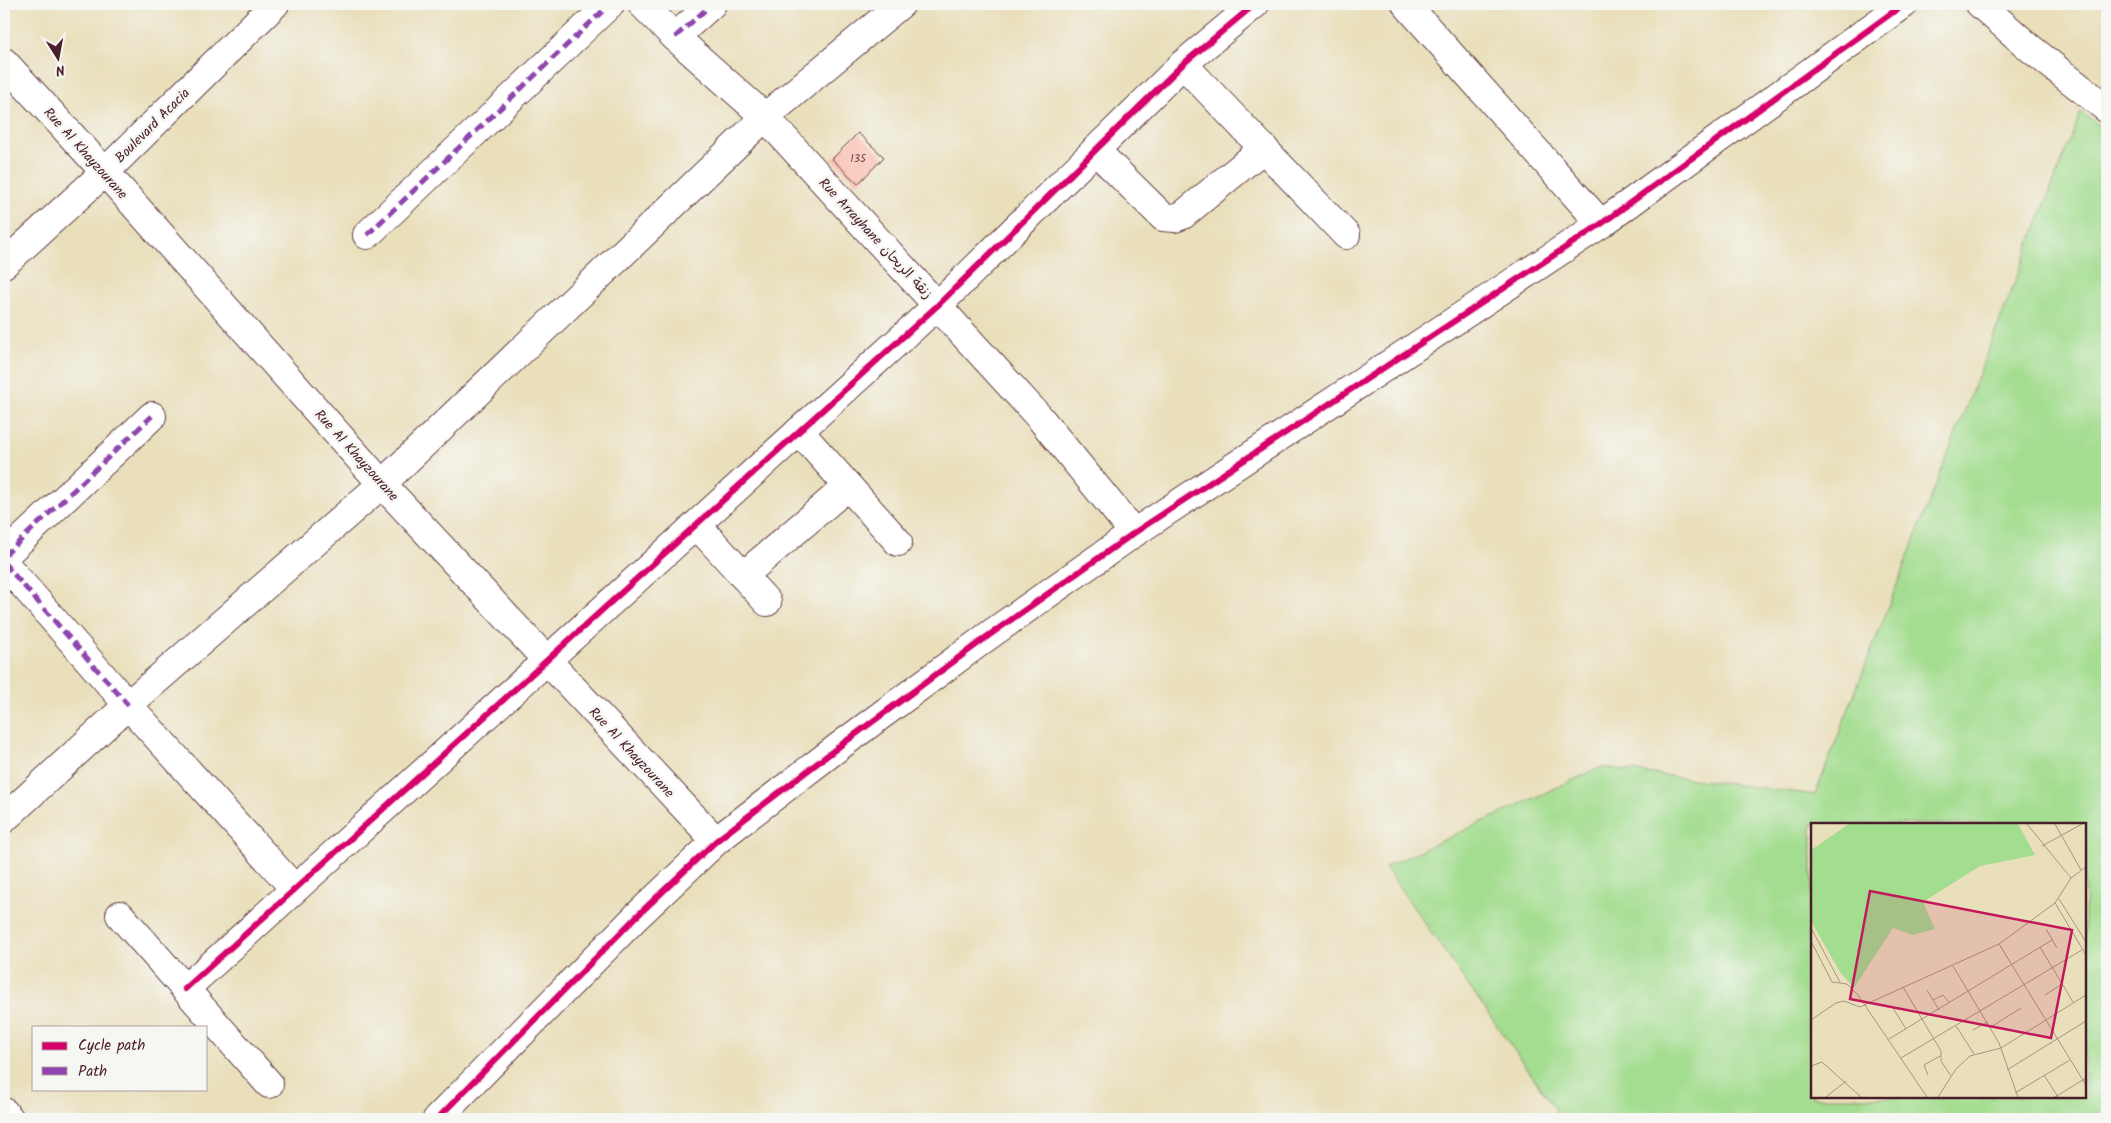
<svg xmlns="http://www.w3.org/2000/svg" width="2111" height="1123" font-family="Kalam,'Playpen Sans Arabic',sans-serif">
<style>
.green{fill:#a3dd8f;stroke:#767e5d;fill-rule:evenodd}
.building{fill:#fbae9b}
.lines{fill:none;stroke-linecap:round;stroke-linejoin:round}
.minor-casing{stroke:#623c41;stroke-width:30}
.minor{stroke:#fff;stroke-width:28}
.quiet{stroke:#8e44ad;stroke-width:5;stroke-dasharray:10 5;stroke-linecap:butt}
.cycleway-casing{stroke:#f6f6f2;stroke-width:9}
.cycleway{stroke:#d6006c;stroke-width:6}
.labels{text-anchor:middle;stroke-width:5;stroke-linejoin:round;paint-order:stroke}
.number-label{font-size:11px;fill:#764347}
.street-label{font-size:14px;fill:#4a1f2b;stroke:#f6f6f2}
.inset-road{fill:none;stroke:#a99281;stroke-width:1}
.view{fill:#c2185b;fill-opacity:0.15;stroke:#c2185b;stroke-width:2.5}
.inset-edge{fill:none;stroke:#4a1f2b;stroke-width:2.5}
</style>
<rect width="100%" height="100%" fill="#f6f6f2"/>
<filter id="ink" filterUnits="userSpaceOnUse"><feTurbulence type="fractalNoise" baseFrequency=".02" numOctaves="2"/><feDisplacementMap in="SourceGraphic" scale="10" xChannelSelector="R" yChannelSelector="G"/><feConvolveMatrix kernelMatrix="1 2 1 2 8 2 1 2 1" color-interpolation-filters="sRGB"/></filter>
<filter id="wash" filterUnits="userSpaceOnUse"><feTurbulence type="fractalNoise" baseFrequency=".0096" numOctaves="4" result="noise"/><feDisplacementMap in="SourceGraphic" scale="20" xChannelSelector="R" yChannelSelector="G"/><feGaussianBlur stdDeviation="1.12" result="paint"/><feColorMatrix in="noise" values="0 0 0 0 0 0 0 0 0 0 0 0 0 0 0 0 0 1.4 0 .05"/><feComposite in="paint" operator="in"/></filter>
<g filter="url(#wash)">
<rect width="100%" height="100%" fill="#e9dfbb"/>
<path class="green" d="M2081,112L2107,132V1119H1549L1557,1111L1385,867L1601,767L1815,795ZM1812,824H2085V1097H1812Z"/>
<g id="blocks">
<polygon class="building" points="858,133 884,157 858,184 832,159"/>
</g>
</g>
<g filter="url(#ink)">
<use href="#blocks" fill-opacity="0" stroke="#623c41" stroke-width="1"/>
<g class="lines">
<g class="minor-casing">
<g id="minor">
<polyline points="642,4 675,37 765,117 1040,418 1134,533"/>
<polyline points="1406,4 1601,224"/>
<polyline points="1980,4 2030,48 2107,109"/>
<polyline points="675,37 712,4"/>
<polyline points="4,62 105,172 382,484 716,841"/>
<polyline points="1183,64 1346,235"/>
<polyline points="1095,150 1163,217 1175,218 1183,215 1264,148"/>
<polyline points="367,235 610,4"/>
<polyline points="4,264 105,172 275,4"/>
<polyline points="799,431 898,542"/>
<polyline points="697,525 767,602"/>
<polyline points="4,556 152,416"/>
<polyline points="4,563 128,705 294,888"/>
<polyline points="743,576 848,486"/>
<polyline points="4,819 128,705 382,484 765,117 901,4"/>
<polyline points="120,915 269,1084"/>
<polyline points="185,989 938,305 1183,64 1255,4"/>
<polyline points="4,1112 10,1119"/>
<polyline points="437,1119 637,916 716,841 841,745 988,636 1134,533 1601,224 1904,4"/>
</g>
</g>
<use href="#minor" class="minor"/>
<g class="quiet">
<polyline points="675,37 712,4"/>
<polyline points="367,235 610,4"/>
<polyline points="4,556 152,416"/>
<polyline points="4,563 128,705"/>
</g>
<g class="cycleway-casing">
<g id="cycleway">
<polyline points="185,989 938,305 1183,64 1255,4"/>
<polyline points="437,1119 637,916 716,841 841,745 988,636 1134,533 1601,224 1904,4"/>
</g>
</g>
<use href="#cycleway" class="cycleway"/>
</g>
</g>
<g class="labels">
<g class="number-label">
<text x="858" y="162">135</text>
</g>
<g class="street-label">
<text transform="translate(152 125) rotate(-45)" y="5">Boulevard Acacia</text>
<text transform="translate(86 153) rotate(48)" y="5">Rue Al Khayzourane</text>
<text transform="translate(876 238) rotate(47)" y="5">Rue Arrayhane زنقة الريحان</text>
<text transform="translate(357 455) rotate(48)" y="5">Rue Al Khayzourane</text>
<text transform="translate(632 752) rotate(47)" y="5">Rue Al Khayzourane</text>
</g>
</g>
<g transform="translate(1811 823)">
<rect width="275" height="275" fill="#e9dfbb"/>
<path d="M38,1H207L224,32L169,43L112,79L124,106L102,112L82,105L43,165L29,149L0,98V27Z" fill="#a3dd8f"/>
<path class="inset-road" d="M216,1L260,55M244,1L270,47M231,23L271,1M248,76L275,119M244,80L275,132M0,105L29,159M235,106L246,125M0,118L21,159L36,161L47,172L116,274M188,121L275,262M229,124L262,179M142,143L188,220L207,274M92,164L130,228V238L140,253M116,167L128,187M234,172L251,161M122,177L132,172L139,180M82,185L95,206M0,197L25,180L33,178L49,184L188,121L244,80L260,55L275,44M145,203L163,231M180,204L210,185M162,207L177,199M78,216L241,117M90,235L271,127M0,243L11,239L50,274M196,247L275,198M117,252L113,242L129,233M233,252L247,274M204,270L259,237M15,274L35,258M127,274L145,246L159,233L190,225L275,172M244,274L275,255"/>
<path class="view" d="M59,68L261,107L240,215L39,176Z"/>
<rect width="275" height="275" class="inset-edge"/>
</g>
<rect width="2111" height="1123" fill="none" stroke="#f6f6f2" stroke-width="20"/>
<rect x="32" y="1026" width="175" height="65" fill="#f6f6f2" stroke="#b1a0a2"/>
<rect x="42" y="1042" width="25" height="8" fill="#d6006c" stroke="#b1a0a2"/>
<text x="78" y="1050" font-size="15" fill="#4a1f2b">Cycle path</text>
<rect x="42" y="1067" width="25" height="8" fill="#8e44ad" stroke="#b1a0a2"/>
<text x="78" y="1076" font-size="15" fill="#4a1f2b">Path</text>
<g transform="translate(58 58) rotate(169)" stroke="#f6f6f2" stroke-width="4" paint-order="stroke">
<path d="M0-4L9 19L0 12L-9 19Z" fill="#4a1f2b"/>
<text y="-8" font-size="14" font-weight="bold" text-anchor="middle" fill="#4a1f2b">N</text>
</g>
</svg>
